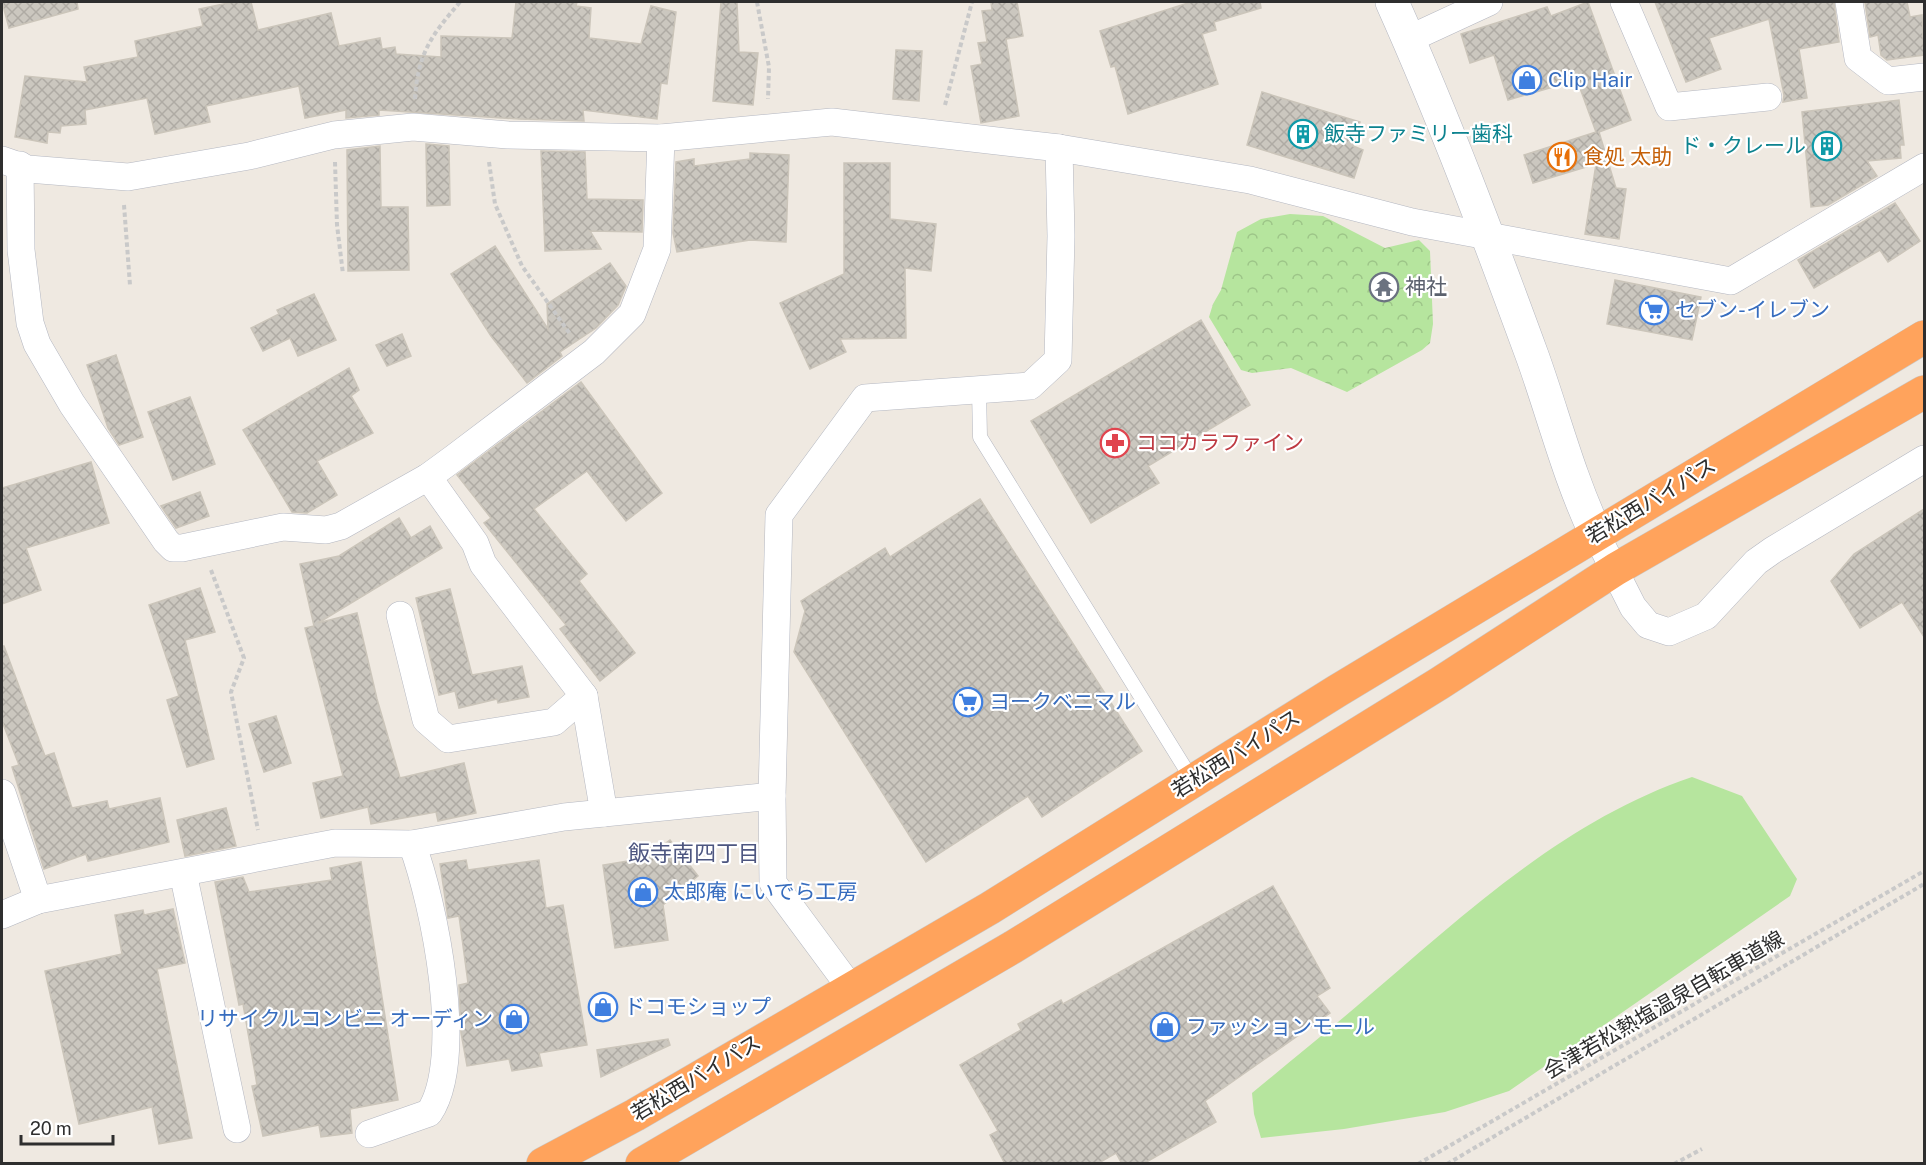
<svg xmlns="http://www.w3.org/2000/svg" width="1926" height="1165" font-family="'Public Sans','Noto Sans JP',sans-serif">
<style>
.grass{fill:#b6e59e}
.forest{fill:url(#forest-crowns)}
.building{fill:url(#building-cross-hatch);stroke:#cbc5ba;stroke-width:1.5}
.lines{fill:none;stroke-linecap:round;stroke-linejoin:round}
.lane-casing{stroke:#b4b7c1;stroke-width:15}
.street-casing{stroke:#b4b7c1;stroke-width:28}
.secondary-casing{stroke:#b4b7c1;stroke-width:34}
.highway-casing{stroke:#c9c9c9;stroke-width:34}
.path{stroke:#c9c9c9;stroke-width:4;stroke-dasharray:4.5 3;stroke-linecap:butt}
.lane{stroke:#fff;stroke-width:14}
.street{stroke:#fff;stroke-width:27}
.secondary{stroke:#fff;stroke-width:33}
.highway{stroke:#ffa35c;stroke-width:33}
.labels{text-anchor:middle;stroke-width:4.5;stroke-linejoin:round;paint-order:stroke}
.shop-label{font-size:21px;fill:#366cbe;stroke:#fff;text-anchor:start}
.culture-label{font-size:21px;fill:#0d838f;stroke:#fff;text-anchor:start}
.food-label{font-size:21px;fill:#c56008;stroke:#fff;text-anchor:start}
.worship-label{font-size:21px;fill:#5b616d;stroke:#fff;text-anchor:start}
.health-label{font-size:21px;fill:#be3a42;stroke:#fff;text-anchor:start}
.street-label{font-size:21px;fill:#2e2e2e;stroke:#fff}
.neighbourhood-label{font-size:22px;fill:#4d5680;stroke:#fff}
</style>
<defs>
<pattern id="forest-crowns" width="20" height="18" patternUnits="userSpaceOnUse" patternTransform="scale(1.5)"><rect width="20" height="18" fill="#b6e59e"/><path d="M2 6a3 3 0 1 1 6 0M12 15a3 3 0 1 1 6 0" fill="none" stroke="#9dc588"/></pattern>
<pattern id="building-cross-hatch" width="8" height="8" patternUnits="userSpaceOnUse" patternTransform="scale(1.5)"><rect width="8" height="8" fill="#cbc7bf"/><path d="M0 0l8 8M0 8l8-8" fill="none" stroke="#afaba4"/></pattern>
</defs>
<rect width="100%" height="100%" fill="#efe9e1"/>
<path class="grass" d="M1692,777L1742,796L1797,879L1790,896L1509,1091L1445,1112L1344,1129L1261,1138L1254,1114L1252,1093C1287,1064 1323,1035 1357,1006C1460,918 1562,821 1692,777Z"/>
<polygon class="forest" points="1290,214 1323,216 1385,248 1419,240 1430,251 1433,324 1430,343 1422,350 1347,392 1291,368 1252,373 1241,370 1209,317 1213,304 1221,290 1237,232 1261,219"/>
<g class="building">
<polygon points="2,2 77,2 78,9 9,28"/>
<polygon points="233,2 251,2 258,30 331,13 339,46 380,38 382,49 395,47 396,54 441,57 441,36 512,38 516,2 577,2 576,6 591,8 589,38 641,44 651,6 676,12 667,84 661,83 657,119 583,110 584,121 519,119 379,110 379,115 346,118 346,110 305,118 299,86 206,106 210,122 155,134 147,98 85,110 86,124 61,126 60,133 48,132 47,143 15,137 25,76 87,82 84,67 138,57 135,41 203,26 199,9"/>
<polygon points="721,2 737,2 739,52 758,53 753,105 713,101"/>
<polygon points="991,2 1017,2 1023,36 1006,39 1019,116 981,123 971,66 982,64 978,43 987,42 982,11 992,10"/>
<polygon points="1191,2 1260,2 1261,8 1214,22 1216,30 1202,34 1218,84 1128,114 1115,66 1111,67 1100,31"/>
<polygon points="1588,2 1631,120 1599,132 1616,188 1626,189 1619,239 1585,234 1596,164 1533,183 1524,155 1596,132 1577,80 1508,100 1494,55 1470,63 1461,34 1547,7 1551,16"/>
<polygon points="1655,2 1834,2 1839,42 1799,49 1807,98 1783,102 1784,95 1769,19 1709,38 1721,69 1686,82"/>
<polygon points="1865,2 1907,2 1910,17 1922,15 1924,55 1887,60 1881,55 1878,35 1870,37"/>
<polygon points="896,50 922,51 919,101 893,99"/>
<polygon points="1262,92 1360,122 1353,146 1363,150 1354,178 1247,145"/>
<polygon points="1899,100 1904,145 1900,145 1901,158 1867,161 1877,176 1828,205 1811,207 1802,112"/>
<polygon points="426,144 449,146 450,205 427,206"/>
<polygon points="380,146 381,207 408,207 409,270 348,271 347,150"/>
<polygon points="541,151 585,152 587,199 643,200 642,232 590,231 601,249 545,251"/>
<polygon points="750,153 789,155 786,242 750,240 677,252 673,233 676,162 694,159 694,166 750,159"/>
<polygon points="844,163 890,163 890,219 936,224 931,271 905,268 906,338 840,339 846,352 810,369 780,303 844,274"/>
<polygon points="1895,203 1920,241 1888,262 1880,250 1814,288 1798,260"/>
<polygon points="495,246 548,329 547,304 610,263 626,286 618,305 596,328 560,352 562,356 527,383 491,336 451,274"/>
<polygon points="1615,280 1701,297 1692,340 1607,324"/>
<polygon points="314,294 336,340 298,356 290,338 263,351 251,328 279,314 277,310"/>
<polygon points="1201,320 1250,405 1148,466 1159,483 1091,523 1031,421"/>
<polygon points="402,334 411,356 387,366 376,345"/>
<polygon points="116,355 143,437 119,445 108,428 87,365"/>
<polygon points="349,368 359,390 351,396 373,433 317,461 337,495 307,513 292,512 243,430"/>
<polygon points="581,382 662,493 626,521 587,471 534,509 587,574 579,581 635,653 600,681 560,629 566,625 484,523 491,518 457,475"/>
<polygon points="190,397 215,464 173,480 148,412"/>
<polygon points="91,462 109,523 26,548 41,590 2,604 2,488"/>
<polygon points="200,492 209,516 176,528 161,506"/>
<polygon points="980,499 1142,751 1042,817 1028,796 926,862 794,652 805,611 801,601 885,548 890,557"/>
<polygon points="1924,509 1924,637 1902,602 1860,628 1831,581 1854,554"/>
<polygon points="399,518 411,538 430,526 442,548 318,623 357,613 377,699 400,778 464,763 476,813 438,821 436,812 371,824 368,807 321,818 313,783 343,776 305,628 314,626 300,564 339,556"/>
<polygon points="200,588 215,632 185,640 214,759 187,767 167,700 179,696 149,605"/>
<polygon points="450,589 472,675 522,666 529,697 498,703 497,699 459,708 455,691 439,695 416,598"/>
<polygon points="2,646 4,646 45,756 54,753 72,808 107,801 109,809 160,798 169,842 88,861 86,854 44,869 12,767 19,765 2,721"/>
<polygon points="276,716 291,763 264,772 249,724"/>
<polygon points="226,808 236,846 185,856 177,820"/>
<polygon points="670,840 698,876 663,905 668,940 615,948 603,865 634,860 655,844 659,848"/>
<polygon points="466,860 468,870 539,860 546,908 563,905 587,1045 539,1053 542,1066 512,1071 509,1059 467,1066 461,1033 459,985 468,983 459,916 448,918 440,864"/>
<polygon points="361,862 398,1100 350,1109 352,1133 321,1137 319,1125 263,1136 252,1086 257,1085 243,1004 239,1005 215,882 243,877 249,892 332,880 330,868"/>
<polygon points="1273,886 1330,988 1317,996 1330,1013 1205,1101 1216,1122 1143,1164 1122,1164 1116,1153 1097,1164 1005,1164 990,1135 998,1131 960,1065 1021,1030 1018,1024 1061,1000 1063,1004"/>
<polygon points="173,909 185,963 157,969 192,1138 159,1144 152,1107 79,1124 45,971 122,954 115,915 143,910 144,915"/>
<polygon points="668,1039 670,1045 601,1077 597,1050"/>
</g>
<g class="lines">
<g class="lane-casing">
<polyline id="lane" points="979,390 980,437 1193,781"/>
</g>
<g class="street-casing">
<g id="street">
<polyline points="1624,2 1669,107 1768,97"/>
<polyline points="1849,2 1858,58 1888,81 1924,77"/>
<polyline points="1409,39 1489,2"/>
<polyline points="2,160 28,169 128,177 249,156 334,135 413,127 508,135 661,138 832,122 1059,148 1250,180 1412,222 1731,281 1924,167"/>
<polyline points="20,165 21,250 30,323 37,344 72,404 166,541 173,548 182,548 283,527 326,530 341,526 428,477 454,458 594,352 632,314 657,249 661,138"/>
<polyline points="428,477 475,543 483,564 584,696 604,813"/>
<polyline points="1596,534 1633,607 1648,625 1669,632 1706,616 1756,562 1773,550 1924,459"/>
<polyline points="400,615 426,720 448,739 554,722 584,696"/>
<polyline points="2,793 38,900"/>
<polyline points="183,873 237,1129"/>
<polyline points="2,915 38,900 335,843 412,844 564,817 772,796"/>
<polyline points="850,987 773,883 772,796 779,515 865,398 1030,386 1058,360 1061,236 1059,148"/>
<path d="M369,1134L429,1113C466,1058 434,903 412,844"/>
</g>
</g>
<g class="secondary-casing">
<path id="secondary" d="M1392,2C1444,118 1489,238 1533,358C1554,417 1569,477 1596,534"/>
</g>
<g class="highway-casing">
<g id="highway">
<polyline points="543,1164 635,1115 990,908 1337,691 1924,337"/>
<polyline points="642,1164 1013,947 1440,683 1616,569 1924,392"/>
</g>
</g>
<g class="path">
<polyline points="757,2 769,67 768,99"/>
<path d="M415,99C418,53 431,36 460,2"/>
<polyline points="945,105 972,2"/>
<polyline points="335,162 337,225 343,274"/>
<polyline points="489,162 495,204 522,266 570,334"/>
<polyline points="124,205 130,285"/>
<polyline points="211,570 244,658 231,692 258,830"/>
<polyline points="1418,1164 1924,871"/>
<polyline points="1447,1164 1924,884"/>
<polyline points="1674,1164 1702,1149"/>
</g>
<use href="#lane" class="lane"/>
<use href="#street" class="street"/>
<use href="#secondary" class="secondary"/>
<use href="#highway" class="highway"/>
</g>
<defs>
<g id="shop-ring" transform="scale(1.5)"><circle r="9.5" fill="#fff" stroke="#3f7fe0" stroke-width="1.5"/><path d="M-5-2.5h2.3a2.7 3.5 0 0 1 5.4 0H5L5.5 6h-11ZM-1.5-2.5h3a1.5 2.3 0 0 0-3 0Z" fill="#3f7fe0"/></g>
<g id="building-ring" transform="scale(1.5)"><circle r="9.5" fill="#fff" stroke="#0f9aa8" stroke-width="1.5"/><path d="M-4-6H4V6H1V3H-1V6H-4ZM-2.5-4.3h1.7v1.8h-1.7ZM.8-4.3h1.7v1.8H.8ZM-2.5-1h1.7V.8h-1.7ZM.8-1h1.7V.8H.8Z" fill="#0f9aa8"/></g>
<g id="restaurant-ring" transform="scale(1.5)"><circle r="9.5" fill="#fff" stroke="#e8710a" stroke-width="1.5"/><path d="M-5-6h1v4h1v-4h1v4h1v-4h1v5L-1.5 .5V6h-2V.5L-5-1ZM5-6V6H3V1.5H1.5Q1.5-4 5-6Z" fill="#e8710a"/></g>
<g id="temple-ring" transform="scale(1.5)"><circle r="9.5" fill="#fff" stroke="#6b7280" stroke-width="1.5"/><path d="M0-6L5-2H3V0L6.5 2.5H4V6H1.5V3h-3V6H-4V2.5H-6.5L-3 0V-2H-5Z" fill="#6b7280"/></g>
<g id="supermarket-ring" transform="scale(1.5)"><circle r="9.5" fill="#fff" stroke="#3f7fe0" stroke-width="1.5"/><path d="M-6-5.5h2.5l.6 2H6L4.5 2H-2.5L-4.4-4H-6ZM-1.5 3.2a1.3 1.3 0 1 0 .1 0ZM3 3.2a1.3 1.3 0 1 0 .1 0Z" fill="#3f7fe0"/></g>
<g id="pharmacy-ring" transform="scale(1.5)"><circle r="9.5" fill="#fff" stroke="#e0444e" stroke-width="1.5"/><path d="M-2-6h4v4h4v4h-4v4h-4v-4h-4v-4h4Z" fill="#e0444e"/></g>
</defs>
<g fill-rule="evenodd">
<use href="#shop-ring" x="1527" y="80"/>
<use href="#building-ring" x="1303" y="134"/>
<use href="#building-ring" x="1827" y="146"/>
<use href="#restaurant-ring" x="1562" y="157"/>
<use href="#temple-ring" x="1384" y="287"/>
<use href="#supermarket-ring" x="1654" y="310"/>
<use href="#pharmacy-ring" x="1115" y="443"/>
<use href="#supermarket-ring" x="968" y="702"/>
<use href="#shop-ring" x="643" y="892"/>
<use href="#shop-ring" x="603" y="1007"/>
<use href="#shop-ring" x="514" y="1019"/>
<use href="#shop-ring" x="1165" y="1027"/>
</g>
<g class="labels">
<g class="shop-label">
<text x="1548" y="87">Clip Hair</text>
<text x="1675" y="317">セブン-イレブン</text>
<text x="989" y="709">ヨークベニマル</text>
<text x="664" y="899">太郎庵 にいでら工房</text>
<text x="624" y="1014">ドコモショップ</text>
<text x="493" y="1026" text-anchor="end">リサイクルコンビニ オーディン</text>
<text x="1186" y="1034">ファッションモール</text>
</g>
<g class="culture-label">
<text x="1324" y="141">飯寺ファミリー歯科</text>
<text x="1806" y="153" text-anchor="end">ド・クレール</text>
</g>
<g class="food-label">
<text x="1583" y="164">食処 太助</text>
</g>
<g class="worship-label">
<text x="1405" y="294">神社</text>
</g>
<g class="health-label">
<text x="1136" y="450">ココカラファイン</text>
</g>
<g class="street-label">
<text transform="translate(1651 501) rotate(-31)" y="7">若松西バイパス</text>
<text transform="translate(1236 754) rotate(-32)" y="7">若松西バイパス</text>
<text transform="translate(1664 1005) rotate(-30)" y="7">会津若松熱塩温泉自転車道線</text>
<text transform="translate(696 1078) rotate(-31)" y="7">若松西バイパス</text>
</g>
<g class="neighbourhood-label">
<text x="694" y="861">飯寺南四丁目</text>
</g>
</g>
<rect width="1926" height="1165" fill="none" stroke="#2e2e2e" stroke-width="6"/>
<path d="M21 1135v9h92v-9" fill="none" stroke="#2e2e2e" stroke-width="3"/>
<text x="30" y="1135" font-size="18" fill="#2e2e2e" stroke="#ffffff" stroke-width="4.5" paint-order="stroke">20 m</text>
</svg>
